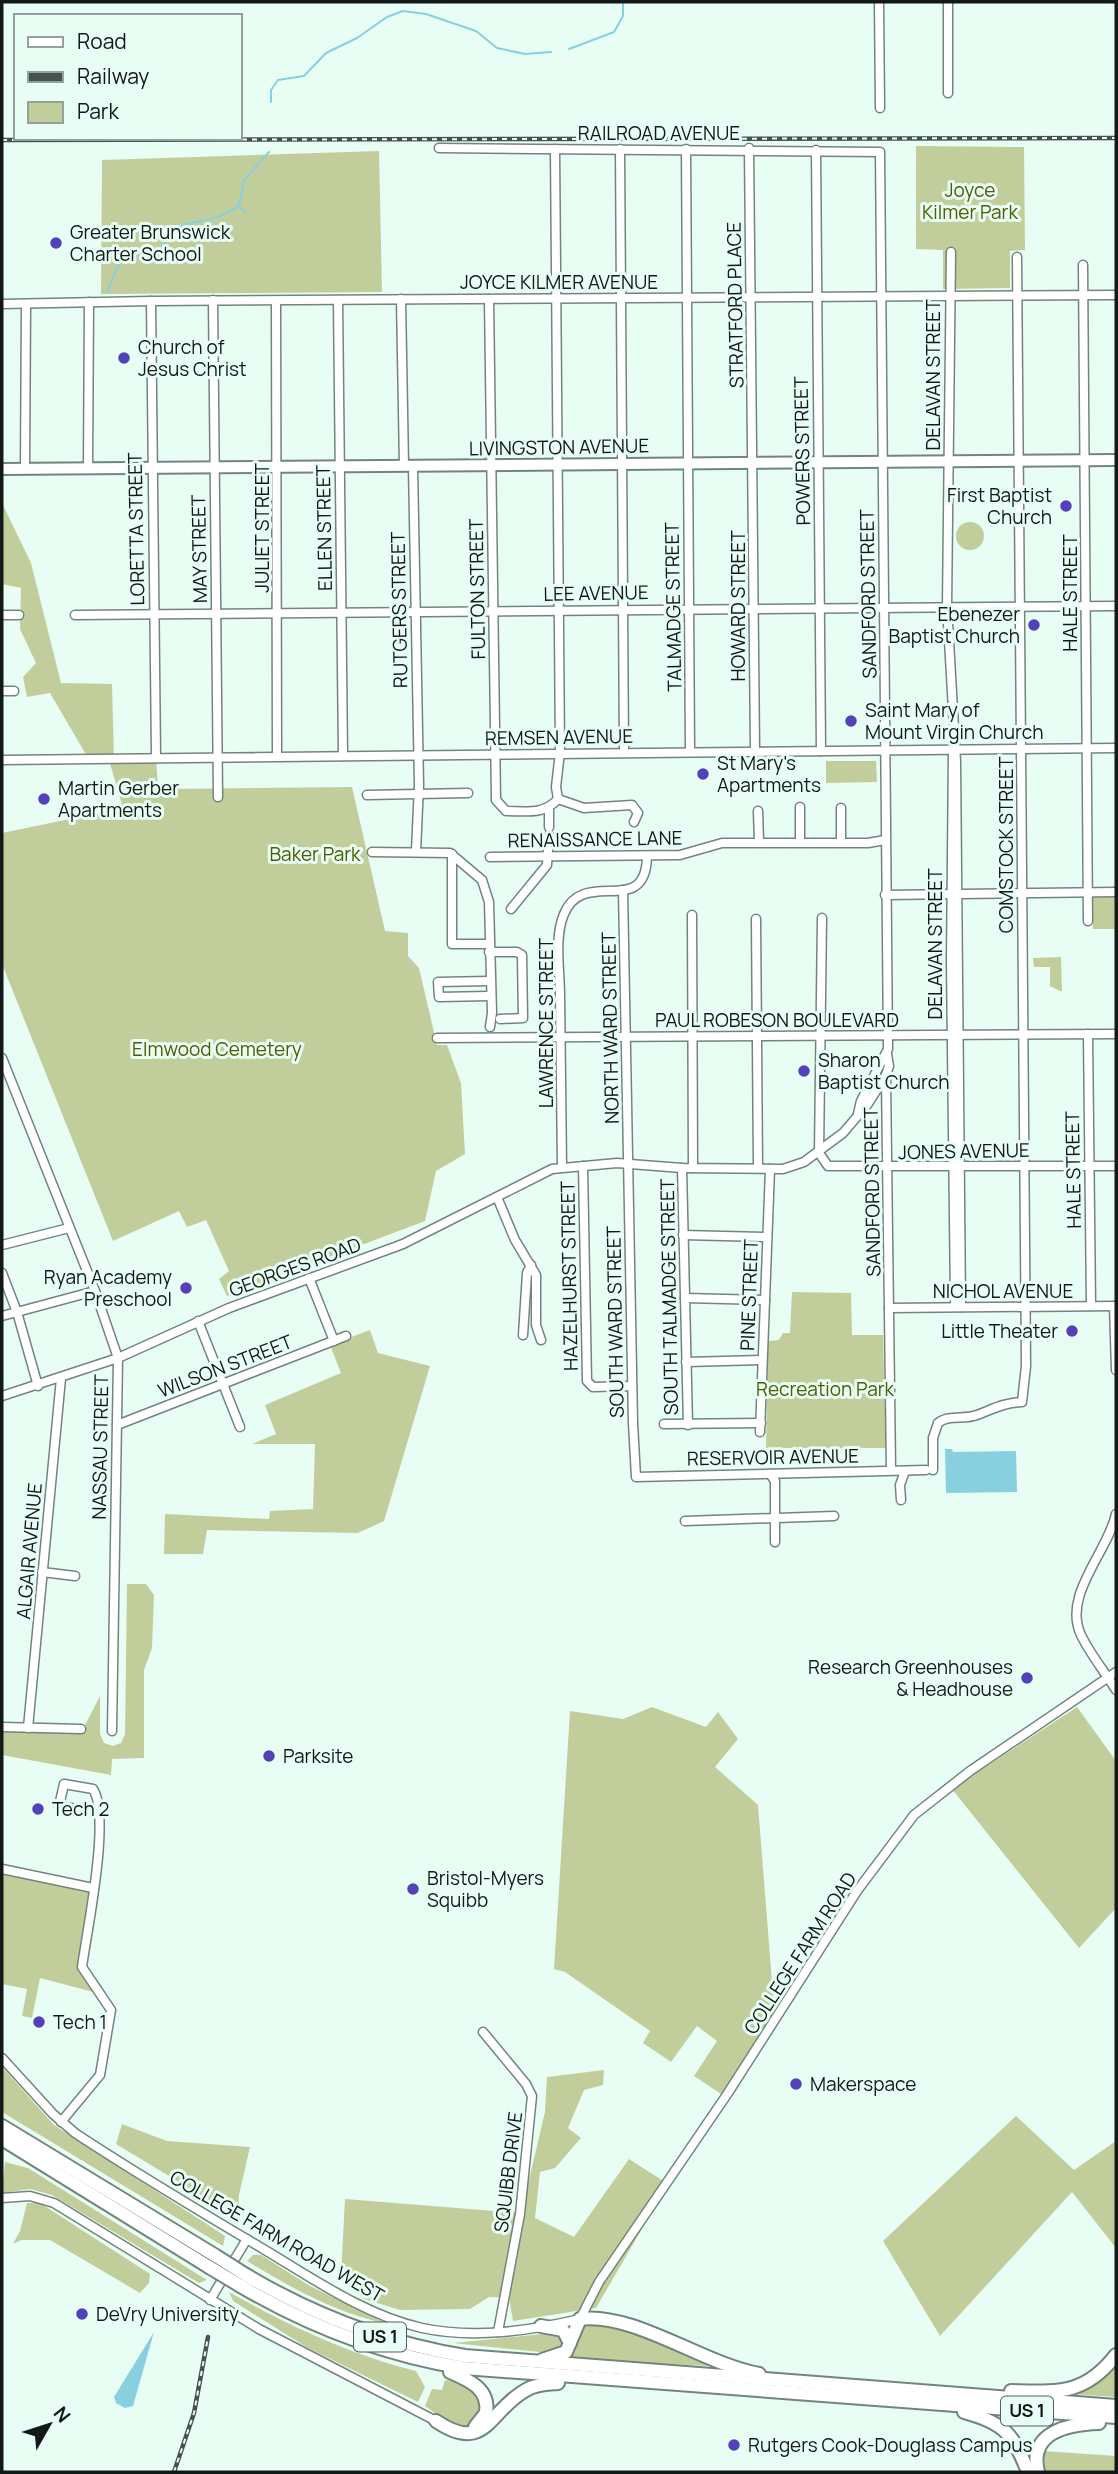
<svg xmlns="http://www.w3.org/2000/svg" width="1118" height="2474" font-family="Manrope,sans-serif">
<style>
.green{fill:#c1ce9c}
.water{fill:#88d0df}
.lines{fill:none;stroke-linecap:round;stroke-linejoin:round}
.stream{stroke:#88d0df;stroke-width:2}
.minor-casing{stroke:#72857c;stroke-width:11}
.major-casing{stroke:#72857c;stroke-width:14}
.highway-casing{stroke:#72857c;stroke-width:16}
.minor{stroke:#fff;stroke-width:8}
.major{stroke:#fff;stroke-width:10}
.highway{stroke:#fff;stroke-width:12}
.rail-casing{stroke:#47514d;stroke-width:4.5}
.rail{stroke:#e8fef4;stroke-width:2;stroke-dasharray:5;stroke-linecap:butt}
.highway-bridge-casing{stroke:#72857c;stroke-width:16;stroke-linecap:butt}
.highway-bridge{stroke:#fff;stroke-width:12}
.poi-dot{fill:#5142b9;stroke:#e8fef4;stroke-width:2.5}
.labels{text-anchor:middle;stroke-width:6;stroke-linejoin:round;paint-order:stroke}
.shield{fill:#e8fef4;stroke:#525e59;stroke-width:2}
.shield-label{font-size:18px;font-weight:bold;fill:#121916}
.street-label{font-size:19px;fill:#121916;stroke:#e8fef4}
.park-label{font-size:19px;fill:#4f5d02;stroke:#e8fef4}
.poi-label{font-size:19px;fill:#121916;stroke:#e8fef4;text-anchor:start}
</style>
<rect width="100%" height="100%" fill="#e8fef4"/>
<g class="green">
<polygon points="916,146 1024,147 1025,250 1010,251 1010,288 943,289 943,250 916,249"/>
<polygon points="379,151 382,292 101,294 102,160"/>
<polygon points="2,503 31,563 61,683 112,684 114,759 156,756 158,789 352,787 385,931 408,933 408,956 419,968 437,1045 447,1045 461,1083 465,1154 436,1171 425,1221 227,1296 219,1279 229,1271 206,1220 187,1227 179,1211 113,1241 2,964 2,833 123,808 109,760 88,758 50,693 27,697 23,677 36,663 20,629 21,588 2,584"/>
<circle cx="970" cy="536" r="14"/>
<polygon points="826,761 876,761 877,782 826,783"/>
<polygon points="1092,897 1116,897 1116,929 1093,929"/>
<polygon points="1061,957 1062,991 1060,991 1050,986 1050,967 1034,967 1033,958"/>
<polygon points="792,1292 851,1293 852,1335 883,1335 886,1448 766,1448 768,1341 779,1340 783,1333 790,1333"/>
<polygon points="370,1330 378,1353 430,1366 384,1521 358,1533 207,1530 203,1554 164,1554 165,1514 269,1519 270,1511 313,1509 315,1444 252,1444 276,1434 265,1405 341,1373 330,1345"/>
<polygon points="127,1584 146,1584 154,1595 152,1648 144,1670 144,1758 112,1759 111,1775 2,1755 2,1730 82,1731 100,1696 100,1734 104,1743 113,1746 121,1743 125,1734"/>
<polygon points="652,1707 706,1727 718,1712 738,1739 715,1767 758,1805 775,2020 727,2098 694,2076 717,2041 697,2026 671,2062 643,2043 650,2031 565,1972 554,1969 570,1711 623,1719"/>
<polygon points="1077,1707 1116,1761 1116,1908 1079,1948 952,1789"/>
<polygon points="2,1871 93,1888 82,1967 101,1994 40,1978 32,2018 22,2016 27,1989 2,1984"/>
<polygon points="2,2067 54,2125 225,2236 223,2246 2,2112"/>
<polygon points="604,2070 603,2085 584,2090 568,2128 581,2138 555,2168 540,2172 535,2218 574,2237 629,2159 668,2184 596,2308 513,2321 509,2298 489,2297 470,2309 400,2310 364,2299 341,2276 345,2199 521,2213 545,2112 547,2077"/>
<polygon points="1016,2116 1074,2170 1116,2141 1116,2248 1072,2192 940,2336 883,2241"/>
<polygon points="122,2124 167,2141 250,2147 239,2195 237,2224 205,2204 202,2196 116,2144"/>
<polygon points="5,2162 28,2168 207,2280 199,2283 52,2195 30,2189 2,2193"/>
<polygon points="27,2203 40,2203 150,2274 149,2283 140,2293 50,2240 21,2240 13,2244 20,2231"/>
<path d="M253,2255H261L310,2286L388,2324C338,2314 291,2288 247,2261Z"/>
<path d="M229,2292C290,2326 348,2354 416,2371L425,2387L418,2402L308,2348L233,2301Z"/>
<polygon points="598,2320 686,2352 709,2366 571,2359 583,2323"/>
<polygon points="553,2333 562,2335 565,2341 561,2348 549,2353 453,2343"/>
<polygon points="1116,2361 1116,2397 1069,2394"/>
<path d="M445,2380C452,2381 461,2381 467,2383C489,2393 484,2433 457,2426C447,2423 434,2412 425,2406L432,2389L442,2390Z"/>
<polygon points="1044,2451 1116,2456 1116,2472 1045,2472"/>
</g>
<g class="water">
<polygon points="945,1449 952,1449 953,1452 1016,1451 1017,1492 946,1493"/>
<polygon points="154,2332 133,2406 125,2408 116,2403 114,2397"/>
</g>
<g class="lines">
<g class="stream">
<polyline points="569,49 614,32 623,16 623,2"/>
<polyline points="271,102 271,90 278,80 304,76 326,53 357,38 387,17 403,11 426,14 476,31 497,48 525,54 551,52"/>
<polyline points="239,206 245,212"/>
<polyline points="107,293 117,267 126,257 154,254 183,225 219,217 239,206 244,180 269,152"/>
</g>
<g class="minor-casing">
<g id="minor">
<polyline points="879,2 880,108"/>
<polyline points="948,2 948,93"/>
<polyline points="439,148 880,152 888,1049 861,1101 858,1114"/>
<polyline points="749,148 755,750"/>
<polyline points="555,149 560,752 556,787 558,799 584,808 632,805 638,813 634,822"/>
<polyline points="620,149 624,752"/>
<polyline points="686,149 690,751"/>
<polyline points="816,150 821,751"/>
<polyline points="951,252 947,606 956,762 961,1307"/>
<polyline points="1083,265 1088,921"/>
<polyline points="401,299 404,466"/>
<path d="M489,299L496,800L506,811C526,811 544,815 558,799"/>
<polyline points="213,300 218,797"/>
<polyline points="338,300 343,756"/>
<polyline points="151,301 156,756"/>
<polyline points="276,301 277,756"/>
<polyline points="2,304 151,301 1116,295"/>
<polyline points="413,466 419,785 416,851"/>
<polyline points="25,469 26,304"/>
<polyline points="88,469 89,302"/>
<polyline points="2,615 19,615"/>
<polyline points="75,615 1116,606"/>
<polyline points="2,691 14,691"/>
<polyline points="953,752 951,961 955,1302"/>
<polyline points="2,760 1116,748"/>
<polyline points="367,795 468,793"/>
<polyline points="800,807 800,842"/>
<polyline points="549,808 549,827"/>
<polyline points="841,808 841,842"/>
<polyline points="758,811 759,842"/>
<polyline points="372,852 450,853 482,880 489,902 492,1013 490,1027"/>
<polyline points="452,854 452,944 489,944"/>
<polyline points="490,857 680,855 722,843 868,843 885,840"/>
<polyline points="623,890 633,1423 636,1477 926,1470"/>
<polyline points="885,895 1116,892"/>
<polyline points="511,909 547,865 549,835"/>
<polyline points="692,915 693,1168"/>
<polyline points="822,918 819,1153 828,1166 1116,1166"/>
<polyline points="756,919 758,1168"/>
<polyline points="489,952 517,952 522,955 523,1018 500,1019"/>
<polyline points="489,981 438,982 439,997 489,996"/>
<polyline points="1088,1034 1091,1306"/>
<polyline points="437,1038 1116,1034"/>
<polyline points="2,1058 95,1291 118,1358 112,1731"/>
<polyline points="886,1078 891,1470"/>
<polyline points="583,1166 587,1381 593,1387 632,1386"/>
<path d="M562,1167C561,1109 561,1052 560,995C560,971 554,937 564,914C584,866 646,920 647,856"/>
<polyline points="682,1168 688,1425"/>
<polyline points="497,1197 515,1240 536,1275 536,1325 541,1340"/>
<polyline points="683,1235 767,1237"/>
<polyline points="2,1245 69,1228"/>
<polyline points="2,1273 17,1312 38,1386"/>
<polyline points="309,1278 334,1341"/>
<polyline points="685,1298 765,1300"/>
<polyline points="1114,1306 1116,1370"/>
<polyline points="889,1308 1116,1306"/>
<polyline points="2,1316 95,1291"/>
<polyline points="198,1321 240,1427"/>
<polyline points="523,1335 527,1273 531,1265"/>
<polyline points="686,1362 762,1360"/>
<polyline points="2,1396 118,1358 229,1308 403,1244 552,1169 617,1163 682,1168 783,1169 804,1162 843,1133 867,1105 886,1075 889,1066 887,1054"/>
<polyline points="664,1424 761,1423"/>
<polyline points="117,1425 346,1336"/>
<polyline points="760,1432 770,1169"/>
<path d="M933,1470V1438L938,1423C949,1414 964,1420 977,1415C993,1409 1003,1403 1022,1402L1026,1366L1017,257"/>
<polyline points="770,1474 775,1481 775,1542"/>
<polyline points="901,1500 900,1485 905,1471"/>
<path d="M1116,1514C1108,1552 1062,1595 1081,1635C1090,1654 1105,1672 1116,1690"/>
<polyline points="685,1521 834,1516"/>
<polyline points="42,1572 75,1576"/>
<polyline points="2,1727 81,1729"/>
<polyline points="28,1728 61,1378"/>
<polyline points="2,1869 93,1888"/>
<polyline points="483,2032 526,2084 532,2096 520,2214 498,2332"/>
<path d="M2,2058L53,2114L75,2133C137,2174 201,2212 265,2250C315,2280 365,2315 422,2328C474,2339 529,2331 580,2319L599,2282L728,2093L857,1891L914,1815L970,1771L1116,1672"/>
<path d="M61,2122L100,2075L111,2010L82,1967C87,1930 111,1817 93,1789L64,1784L59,1806L100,1813"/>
<polyline points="2,2198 30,2196 54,2203 259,2329 436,2421"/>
<polyline points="210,2300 247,2239"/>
</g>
</g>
<g class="major-casing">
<polyline id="major" points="2,469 1116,460"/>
</g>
<g class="highway-casing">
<g id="highway">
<polyline points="2,2126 216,2256"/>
<polyline points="2,2139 209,2267"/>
<path d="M246,2275C315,2316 386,2343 465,2356L1116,2406"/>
<path d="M239,2285C310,2327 383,2355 464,2368L1116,2417"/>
<polyline points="541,2326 563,2330 570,2343"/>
<path d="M542,2360L566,2352L580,2319C634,2312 703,2364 759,2374"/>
<path d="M450,2372C469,2380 490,2389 486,2413L475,2427"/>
<path d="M1011,2391C1059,2392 1085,2395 1116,2355"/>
<path d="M964,2412C1005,2423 1013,2434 1028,2472"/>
<path d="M436,2421C486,2455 489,2410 526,2390C536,2384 547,2384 558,2383"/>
<path d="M1038,2472C1028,2432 1068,2424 1099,2423"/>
</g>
</g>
<use href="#minor" class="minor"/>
<use href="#major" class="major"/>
<use href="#highway" class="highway"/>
<g class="rail-casing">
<g id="rail">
<polyline points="2,140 1116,138"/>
<polyline points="174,2472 194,2413 208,2337"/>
</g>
</g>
<use href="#rail" class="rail"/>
<g class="highway-bridge-casing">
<g id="highway-bridge">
<polyline points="216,2256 246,2275"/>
<polyline points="209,2267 239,2285"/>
</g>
</g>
<use href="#highway-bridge" class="highway-bridge"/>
</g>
<g class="poi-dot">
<circle cx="56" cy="243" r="7"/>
<circle cx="124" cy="358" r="7"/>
<circle cx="1066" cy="506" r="7"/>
<circle cx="1034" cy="625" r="7"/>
<circle cx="851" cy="721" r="7"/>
<circle cx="703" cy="774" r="7"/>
<circle cx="44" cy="799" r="7"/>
<circle cx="804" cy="1071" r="7"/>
<circle cx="186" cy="1288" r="7"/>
<circle cx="1072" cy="1331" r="7"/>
<circle cx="1027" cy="1678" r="7"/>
<circle cx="269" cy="1756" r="7"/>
<circle cx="38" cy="1809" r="7"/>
<circle cx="413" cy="1889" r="7"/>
<circle cx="39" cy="2022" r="7"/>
<circle cx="796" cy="2084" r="7"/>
<circle cx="82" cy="2314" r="7"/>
<circle cx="734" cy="2445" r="7"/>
</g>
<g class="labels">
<g class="shield">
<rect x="354" y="2322.5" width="52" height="29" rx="5"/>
<rect x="1001" y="2396.5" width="52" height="29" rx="5"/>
</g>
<g class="shield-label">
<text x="380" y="2343">US 1</text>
<text x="1027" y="2417">US 1</text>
</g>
<g class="street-label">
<text x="659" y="140">RAILROAD AVENUE</text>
<text x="559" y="289">JOYCE KILMER AVENUE</text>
<text transform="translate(735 305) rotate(-91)" y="7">STRATFORD PLACE</text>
<text transform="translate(933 375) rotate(-90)" y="7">DELAVAN STREET</text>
<text transform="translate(559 447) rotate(-1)" y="7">LIVINGSTON AVENUE</text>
<text transform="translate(802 451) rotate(-91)" y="7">POWERS STREET</text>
<text transform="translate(262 528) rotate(-90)" y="7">JULIET STREET</text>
<text transform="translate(324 528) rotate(-91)" y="7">ELLEN STREET</text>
<text transform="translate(136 529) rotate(-91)" y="7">LORETTA STREET</text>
<text transform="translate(199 549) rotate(-91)" y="7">MAY STREET</text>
<text transform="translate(477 589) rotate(-91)" y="7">FULTON STREET</text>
<text transform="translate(596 593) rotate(-1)" y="7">LEE AVENUE</text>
<text transform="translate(1070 593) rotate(-90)" y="7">HALE STREET</text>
<text transform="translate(868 594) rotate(-91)" y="7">SANDFORD STREET</text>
<text transform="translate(738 606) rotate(-90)" y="7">HOWARD STREET</text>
<text transform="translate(673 607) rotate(-91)" y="7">TALMADGE STREET</text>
<text transform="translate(399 610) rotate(-91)" y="7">RUTGERS STREET</text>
<text transform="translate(559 737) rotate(-1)" y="7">REMSEN AVENUE</text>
<text transform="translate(595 839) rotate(-1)" y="7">RENAISSANCE LANE</text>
<text transform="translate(1006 845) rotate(-90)" y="7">COMSTOCK STREET</text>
<text transform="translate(935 944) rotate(-90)" y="7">DELAVAN STREET</text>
<text x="777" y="1027">PAUL ROBESON BOULEVARD</text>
<text transform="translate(546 1023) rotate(-90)" y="7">LAWRENCE STREET</text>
<text transform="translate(610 1028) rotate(-91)" y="7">NORTH WARD STREET</text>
<text transform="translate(964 1151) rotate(-1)" y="7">JONES AVENUE</text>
<text transform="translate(1073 1170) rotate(-91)" y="7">HALE STREET</text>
<text transform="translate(872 1192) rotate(-91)" y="7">SANDFORD STREET</text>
<text transform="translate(295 1267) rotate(-20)" y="7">GEORGES ROAD</text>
<text transform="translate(569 1276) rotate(-91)" y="7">HAZELHURST STREET</text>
<text x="1003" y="1298">NICHOL AVENUE</text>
<text transform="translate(749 1295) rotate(-88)" y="7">PINE STREET</text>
<text transform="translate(669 1297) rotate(-91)" y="7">SOUTH TALMADGE STREET</text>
<text transform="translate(615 1322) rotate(-91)" y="7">SOUTH WARD STREET</text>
<text transform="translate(225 1366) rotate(-21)" y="7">WILSON STREET</text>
<text transform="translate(100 1447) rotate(-89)" y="7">NASSAU STREET</text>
<text transform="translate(773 1457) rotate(-1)" y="7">RESERVOIR AVENUE</text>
<text transform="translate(29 1551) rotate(-85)" y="7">ALGAIR AVENUE</text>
<text transform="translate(800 1953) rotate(-57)" y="7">COLLEGE FARM ROAD</text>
<text transform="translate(508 2172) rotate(-83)" y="7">SQUIBB DRIVE</text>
<text transform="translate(277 2236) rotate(30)" y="7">COLLEGE FARM ROAD WEST</text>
</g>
<g class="park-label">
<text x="970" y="197">Joyce<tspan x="970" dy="22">Kilmer Park</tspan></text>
<text x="315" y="861">Baker Park</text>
<text x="217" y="1056">Elmwood Cemetery</text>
<text x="825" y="1396">Recreation Park</text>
</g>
<g class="poi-label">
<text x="70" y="239">Greater Brunswick<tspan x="70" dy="22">Charter School</tspan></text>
<text x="138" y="354">Church of<tspan x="138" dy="22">Jesus Christ</tspan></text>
<text x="1052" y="502" text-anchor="end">First Baptist<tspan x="1052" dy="22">Church</tspan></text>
<text x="1020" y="621" text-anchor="end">Ebenezer<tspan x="1020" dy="22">Baptist Church</tspan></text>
<text x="865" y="717">Saint Mary of<tspan x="865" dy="22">Mount Virgin Church</tspan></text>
<text x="717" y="770">St Mary's<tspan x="717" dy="22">Apartments</tspan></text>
<text x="58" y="795">Martin Gerber<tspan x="58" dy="22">Apartments</tspan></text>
<text x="818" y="1067">Sharon<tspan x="818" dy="22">Baptist Church</tspan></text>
<text x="172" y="1284" text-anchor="end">Ryan Academy<tspan x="172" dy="22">Preschool</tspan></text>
<text x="1058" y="1338" text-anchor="end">Little Theater</text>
<text x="1013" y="1674" text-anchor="end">Research Greenhouses<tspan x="1013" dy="22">&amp; Headhouse</tspan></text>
<text x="283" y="1763">Parksite</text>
<text x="52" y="1816">Tech 2</text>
<text x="427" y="1885">Bristol-Myers<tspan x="427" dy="22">Squibb</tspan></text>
<text x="53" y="2029">Tech 1</text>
<text x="810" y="2091">Makerspace</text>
<text x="96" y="2321">DeVry University</text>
<text x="748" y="2452">Rutgers Cook-Douglass Campus</text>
</g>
</g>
<rect width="1118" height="2474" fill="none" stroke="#121916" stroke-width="7"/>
<rect x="14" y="14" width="228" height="126" fill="#e8fef4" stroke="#92a29b" stroke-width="2"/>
<rect x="28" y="37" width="35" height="10" fill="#ffffff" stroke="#92a29b" stroke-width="2"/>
<text x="77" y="49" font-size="21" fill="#121916">Road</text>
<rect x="28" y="72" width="35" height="10" fill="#47514d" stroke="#92a29b" stroke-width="2"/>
<text x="77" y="84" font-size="21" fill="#121916">Railway</text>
<rect x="28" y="102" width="35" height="21" fill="#c1ce9c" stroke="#92a29b" stroke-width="2"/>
<text x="77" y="119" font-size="21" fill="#121916">Park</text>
<g transform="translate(49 2425) rotate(51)" stroke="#e8fef4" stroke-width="5" paint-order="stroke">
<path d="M0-5L12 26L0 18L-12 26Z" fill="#121916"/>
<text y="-10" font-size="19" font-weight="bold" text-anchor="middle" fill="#121916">N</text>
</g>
</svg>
